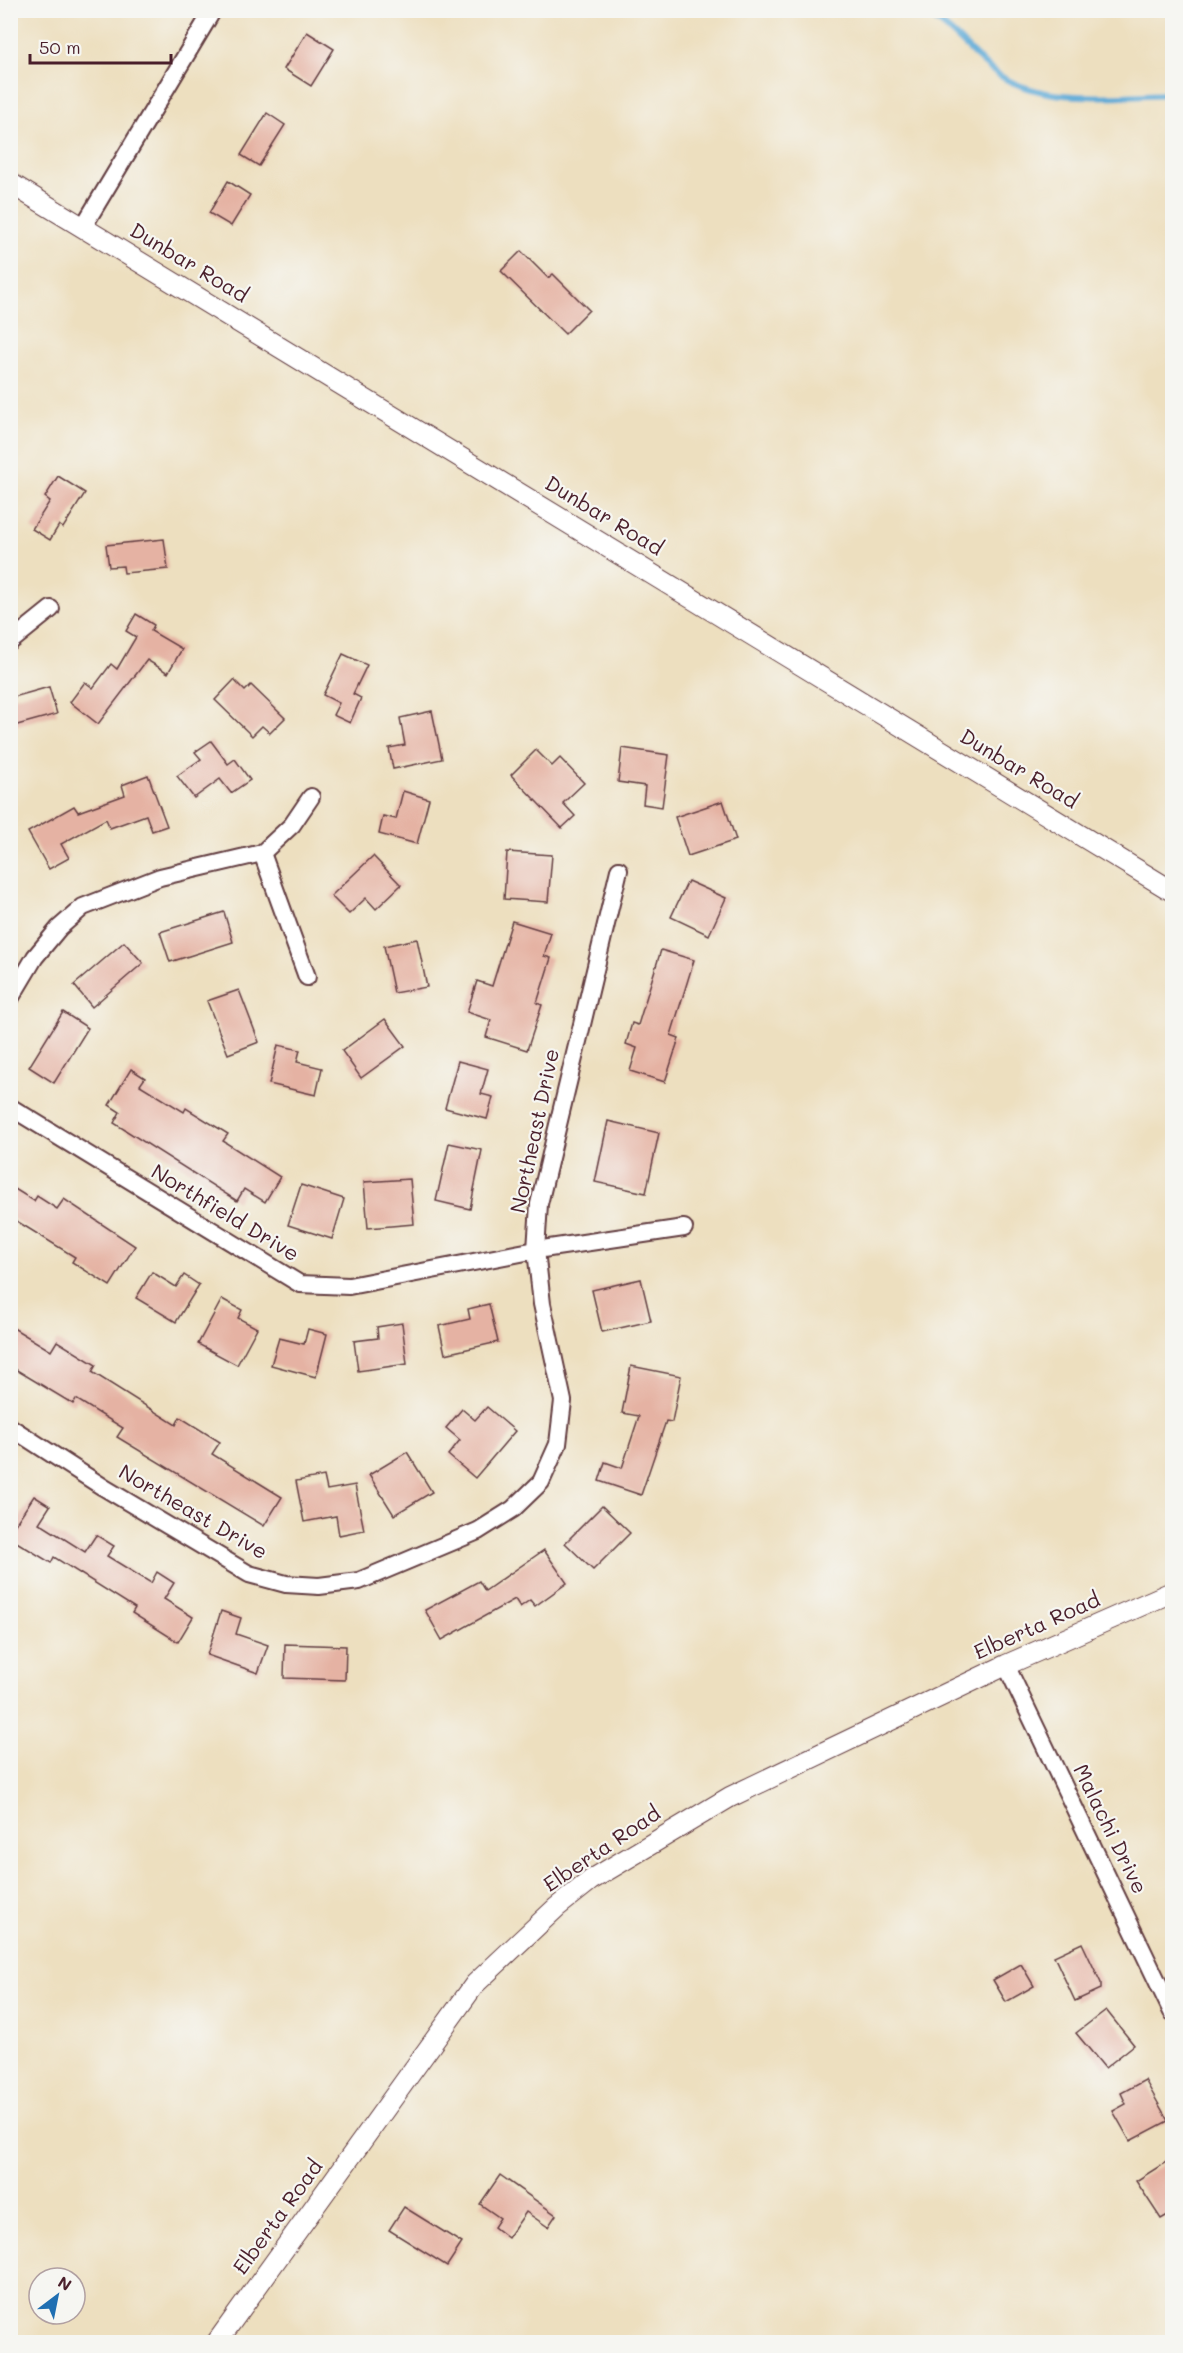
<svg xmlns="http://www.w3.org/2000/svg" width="1183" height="2353" font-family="Mali,sans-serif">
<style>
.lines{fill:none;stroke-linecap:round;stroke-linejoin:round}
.stream{stroke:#5daad7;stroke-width:6}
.building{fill:#e5b2a3}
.minor-casing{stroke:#623c41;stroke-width:20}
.tertiary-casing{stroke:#623c41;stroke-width:22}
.minor{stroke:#fff;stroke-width:16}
.tertiary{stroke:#fff;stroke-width:20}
.labels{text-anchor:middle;stroke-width:4.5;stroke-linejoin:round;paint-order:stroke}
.street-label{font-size:21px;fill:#4a1f2b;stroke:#f6f6f2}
</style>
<rect width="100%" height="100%" fill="#f6f6f2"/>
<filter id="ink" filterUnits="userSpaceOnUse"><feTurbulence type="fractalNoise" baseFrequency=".0167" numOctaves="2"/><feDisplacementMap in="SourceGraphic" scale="12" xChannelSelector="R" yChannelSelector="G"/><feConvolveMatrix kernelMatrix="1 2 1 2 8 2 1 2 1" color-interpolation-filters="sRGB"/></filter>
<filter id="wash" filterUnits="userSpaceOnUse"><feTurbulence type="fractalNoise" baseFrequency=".008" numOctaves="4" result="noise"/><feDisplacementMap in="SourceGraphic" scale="24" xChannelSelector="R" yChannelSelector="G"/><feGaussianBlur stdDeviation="1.35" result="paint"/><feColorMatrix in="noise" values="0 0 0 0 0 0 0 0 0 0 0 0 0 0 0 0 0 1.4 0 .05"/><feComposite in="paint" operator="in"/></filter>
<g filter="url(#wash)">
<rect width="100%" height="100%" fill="#eddfbf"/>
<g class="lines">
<path class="stream" d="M913,10C947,18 969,55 997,74C1046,106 1116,95 1172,94"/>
</g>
<g id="blocks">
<g class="building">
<polygon points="307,32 334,49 311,86 284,69"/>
<polygon points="267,113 285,125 259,166 241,155"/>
<polygon points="228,181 250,195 231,226 209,213"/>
<polygon points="521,251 548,278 553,274 589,310 565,334 501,271"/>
<polygon points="58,476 85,493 63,528 59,525 50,540 32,529 50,501 45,497"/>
<polygon points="164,539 168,569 124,573 123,566 109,567 106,545"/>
<polygon points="136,614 154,625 151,631 182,649 168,673 147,660 98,724 70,702 85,682 93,688 111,664 117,669 136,637 126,631"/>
<polygon points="343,654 367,665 353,694 361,698 350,723 333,715 339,703 323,695"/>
<polygon points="234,680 245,691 251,685 285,718 270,733 262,726 252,736 215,700"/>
<polygon points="49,687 57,714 10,727 10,698"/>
<polygon points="432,711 442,759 393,769 389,748 405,745 400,718"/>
<polygon points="211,741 228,764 235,759 250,780 231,793 220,779 194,798 177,776 201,759 195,752"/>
<polygon points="622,748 669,755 662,807 643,804 645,786 618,782"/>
<polygon points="536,750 552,766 560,758 584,783 563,803 575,816 562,828 511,775"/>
<polygon points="148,775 167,826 152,831 146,815 110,828 106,819 61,844 69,858 49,869 28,832 74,806 78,812 125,795 122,785"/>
<polygon points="403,791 429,799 417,844 379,834 383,816 396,819"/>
<polygon points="723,801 736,840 688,856 675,817"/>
<polygon points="507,852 552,855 548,902 504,899"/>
<polygon points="373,856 401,885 376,909 366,898 349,914 331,896"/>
<polygon points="688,881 726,898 709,935 671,917"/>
<polygon points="224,912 233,942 170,962 160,932"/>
<polygon points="512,921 551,933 544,956 551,958 537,1003 542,1005 527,1050 486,1037 491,1020 467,1012 477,981 492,986"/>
<polygon points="417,939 427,987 394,993 384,946"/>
<polygon points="124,942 143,963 92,1007 74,985"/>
<polygon points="661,950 694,960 671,1035 679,1038 665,1082 630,1071 637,1048 626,1044 632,1023 638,1025"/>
<polygon points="239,990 259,1042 228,1054 207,1001"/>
<polygon points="63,1012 88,1028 54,1083 29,1067"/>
<polygon points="385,1019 405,1046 361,1078 342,1051"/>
<polygon points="278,1045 300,1050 297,1062 322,1068 316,1095 269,1084"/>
<polygon points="458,1061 488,1069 481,1094 493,1097 487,1119 445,1108"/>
<polygon points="131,1069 145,1078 140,1085 184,1112 186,1108 228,1134 223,1141 280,1177 265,1202 244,1189 237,1201 114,1123 120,1112 109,1105"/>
<polygon points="608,1121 659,1133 646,1193 595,1182"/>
<polygon points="449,1143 482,1150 470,1209 436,1201"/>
<polygon points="410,1179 414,1224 368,1228 364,1182"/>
<polygon points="301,1185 344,1199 332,1239 288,1225"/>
<polygon points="10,1186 34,1201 37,1196 57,1209 64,1199 135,1246 110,1286 72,1262 75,1257 10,1217"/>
<polygon points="152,1272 176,1287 184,1275 199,1285 176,1322 136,1298"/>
<polygon points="641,1279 651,1321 602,1332 592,1290"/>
<polygon points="222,1299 242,1310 238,1318 257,1328 237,1365 198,1344"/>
<polygon points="489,1304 498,1342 445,1354 439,1326 470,1319 468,1309"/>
<polygon points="402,1323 407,1364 358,1371 354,1341 378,1338 377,1327"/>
<polygon points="10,1326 51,1351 57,1341 96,1365 92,1372 176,1425 180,1417 220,1442 212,1454 282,1497 264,1526 117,1437 123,1428 76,1399 73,1404 10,1366"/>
<polygon points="308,1329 327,1334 316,1377 271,1365 279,1338 304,1344"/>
<polygon points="631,1366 681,1376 672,1422 666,1421 641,1495 599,1481 605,1462 622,1468 639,1416 622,1413"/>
<polygon points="487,1407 515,1431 475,1478 448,1455 460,1440 446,1428 462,1409 475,1420"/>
<polygon points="407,1452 432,1492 394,1515 369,1475"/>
<polygon points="324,1476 327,1490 355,1485 364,1530 339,1535 336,1516 304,1522 296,1481"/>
<polygon points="34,1496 50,1506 39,1523 85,1552 96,1535 114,1546 107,1556 151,1583 157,1572 174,1583 164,1599 193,1617 178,1642 132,1613 135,1608 54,1557 51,1563 10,1538 10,1532"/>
<polygon points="602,1506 630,1533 593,1570 565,1543"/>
<polygon points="544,1550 567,1583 535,1606 530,1600 520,1607 515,1599 442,1640 425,1610 479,1581 485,1591"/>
<polygon points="221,1611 241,1618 236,1634 268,1645 258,1673 207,1655"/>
<polygon points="285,1644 346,1646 345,1680 284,1678"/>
<polygon points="1082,1943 1101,1983 1101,1989 1075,2001 1054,1956"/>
<polygon points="1021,1964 1034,1986 1006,2002 993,1980"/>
<polygon points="1106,2010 1134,2045 1105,2068 1076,2033"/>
<polygon points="1145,2080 1168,2121 1130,2141 1113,2111 1126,2104 1121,2093"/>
<polygon points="1166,2162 1173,2173 1173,2212 1161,2219 1136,2181"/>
<polygon points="500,2175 556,2215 548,2227 526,2212 508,2238 494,2227 500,2218 480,2204"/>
<polygon points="404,2207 462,2243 447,2266 389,2230"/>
</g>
</g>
</g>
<g filter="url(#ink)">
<use href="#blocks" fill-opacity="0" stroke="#623c41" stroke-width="1.5"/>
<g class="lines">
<g class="minor-casing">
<g id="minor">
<polyline points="83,227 213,10"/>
<polyline points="10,642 51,609"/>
<polyline points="262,853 307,977"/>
<polyline points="10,999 35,957 59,928 83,907 160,877 262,853 292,825 311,797"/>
<polyline points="10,1107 300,1284 349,1286 536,1250 684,1228"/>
<polyline points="10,1427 103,1487 249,1574 286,1584 319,1586 359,1581 478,1531 513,1509 541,1482 558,1444 563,1401 542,1304 536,1250 539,1204 619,870"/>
<polyline points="1006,1665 1172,2012"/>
</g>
</g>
<g class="tertiary-casing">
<g id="tertiary">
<polyline points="10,183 1172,891"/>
<polyline points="217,2342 475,1984 557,1907 591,1880 730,1797 1006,1665 1172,1592"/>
</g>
</g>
<use href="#minor" class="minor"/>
<use href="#tertiary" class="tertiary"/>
</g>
</g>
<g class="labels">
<g class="street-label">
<text transform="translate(189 263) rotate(31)" y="7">Dunbar Road</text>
<text transform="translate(604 516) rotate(31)" y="7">Dunbar Road</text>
<text transform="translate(1019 769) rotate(31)" y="7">Dunbar Road</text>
<text transform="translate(535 1131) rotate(-78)" y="7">Northeast Drive</text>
<text transform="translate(225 1213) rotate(31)" y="7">Northfield Drive</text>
<text transform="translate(193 1512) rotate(30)" y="7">Northeast Drive</text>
<text transform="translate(1037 1626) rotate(-24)" y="7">Elberta Road</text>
<text transform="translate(1110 1829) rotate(64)" y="7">Malachi Drive</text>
<text transform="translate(602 1849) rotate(-34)" y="7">Elberta Road</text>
<text transform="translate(278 2217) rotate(-54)" y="7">Elberta Road</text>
</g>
</g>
<rect width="1183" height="2353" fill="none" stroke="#f6f6f2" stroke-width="36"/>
<g transform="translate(57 2296) rotate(32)"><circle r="28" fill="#f6f6f2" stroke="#b1a0a2" stroke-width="1.5"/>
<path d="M0-4.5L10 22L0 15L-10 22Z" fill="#1f6fb2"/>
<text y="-9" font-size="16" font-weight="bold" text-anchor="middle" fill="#4a1f2b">N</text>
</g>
<path d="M30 54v9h141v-9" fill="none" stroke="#4a1f2b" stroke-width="3"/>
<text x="39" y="54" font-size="18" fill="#4a1f2b" stroke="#f6f6f2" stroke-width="4.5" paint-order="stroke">50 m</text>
</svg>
